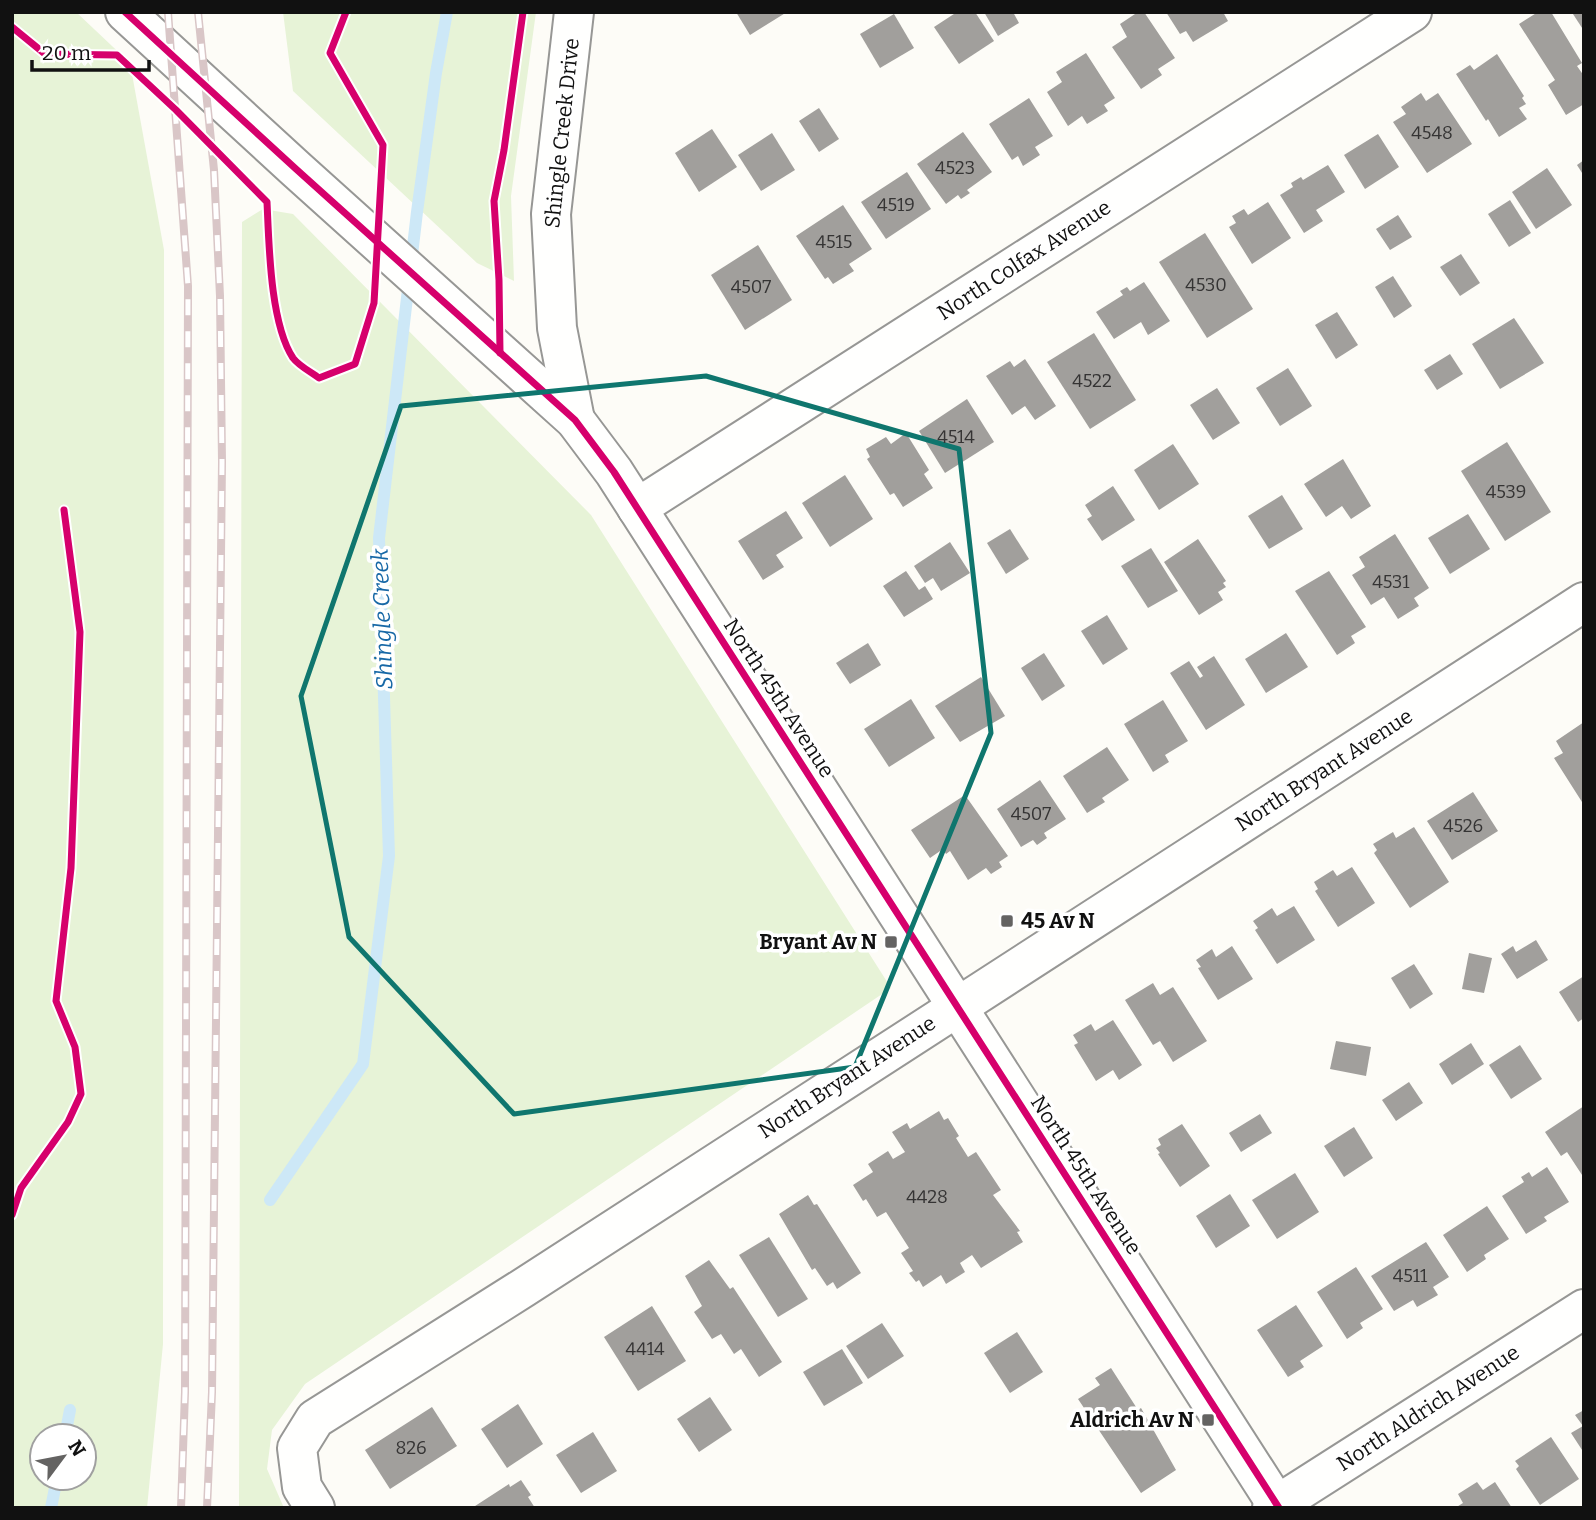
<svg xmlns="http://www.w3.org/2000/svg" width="1596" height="1520" font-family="Bitter,serif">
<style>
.green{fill:#e7f3d7;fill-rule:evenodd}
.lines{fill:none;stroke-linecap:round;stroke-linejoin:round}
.stream{stroke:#cde8f7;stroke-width:12}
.building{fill:#a19f9c}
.minor-casing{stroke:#979795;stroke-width:42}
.minor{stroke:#fffffe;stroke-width:38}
.rail-casing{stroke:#d9c6c7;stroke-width:8}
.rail{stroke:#fff;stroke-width:5;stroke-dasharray:16;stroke-linecap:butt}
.cycleway-casing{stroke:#fff;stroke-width:11}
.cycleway{stroke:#d6006c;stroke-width:7}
.marked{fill:none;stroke:#0f766e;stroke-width:5;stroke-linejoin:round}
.poi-dot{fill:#646362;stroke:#fff;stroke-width:2.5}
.labels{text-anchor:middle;stroke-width:7;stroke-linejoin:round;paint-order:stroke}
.number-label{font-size:18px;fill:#353434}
.street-label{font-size:21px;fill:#111;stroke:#fff}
.poi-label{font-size:21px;font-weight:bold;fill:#111;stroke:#fff;text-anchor:end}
.water-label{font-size:23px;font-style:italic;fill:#1768a6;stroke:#fff}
</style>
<rect width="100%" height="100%" fill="#fdfcf7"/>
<g class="green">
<path d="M12,12H76L130,63L164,250L163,1344L147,1508H12ZM42,1436H84V1478H42Z"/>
<polygon points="283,12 536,12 511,196 514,281 477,263 293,91"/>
<polygon points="263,209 293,214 591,515 891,988 305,1384 272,1430 267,1469 284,1508 239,1508 242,222"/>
</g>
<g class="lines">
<g class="stream">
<polyline points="270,1200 363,1064 389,856 379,538 417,212 436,73 447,12"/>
<polyline points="65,1436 70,1410"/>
<polyline points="51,1508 57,1478"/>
</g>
</g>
<g class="building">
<polygon points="736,12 787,12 750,35"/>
<polygon points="957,12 975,12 994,41 959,64 934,27"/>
<polygon points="984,12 1013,12 1019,23 998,36"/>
<polygon points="1138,12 1144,12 1175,58 1158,69 1162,75 1141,89 1112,47 1127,37 1120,24"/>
<polygon points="1166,12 1223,12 1228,21 1193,42 1186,31 1180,34"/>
<polygon points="1538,12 1551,12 1582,63 1577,66 1584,76 1584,104 1566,115 1548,85 1555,80 1519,24"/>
<polygon points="1576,12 1584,12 1584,31 1573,14"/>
<polygon points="894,14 914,48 880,68 860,34"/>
<polygon points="1086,53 1115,98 1104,105 1108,111 1087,124 1082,116 1068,126 1047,92 1062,82 1056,72"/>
<polygon points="1497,54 1524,96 1522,98 1526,104 1519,108 1527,119 1499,137 1488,119 1486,121 1456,74 1470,65 1474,70"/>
<polygon points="1421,93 1426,101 1438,93 1472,144 1427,173 1393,122 1406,114 1401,107"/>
<polygon points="1029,98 1053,136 1035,147 1040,155 1023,166 1018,156 1012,160 989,124"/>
<polygon points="819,108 839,139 819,152 799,121"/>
<polygon points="712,129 737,167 699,192 675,153"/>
<polygon points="963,132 992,172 967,190 970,193 961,199 958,195 946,204 917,164"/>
<polygon points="772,133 795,170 761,191 738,155"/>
<polygon points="1378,134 1399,167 1365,189 1344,155"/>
<polygon points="1584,160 1584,176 1577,165"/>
<polygon points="1328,165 1345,192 1316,210 1323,221 1304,233 1280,195 1293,187 1291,183 1301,177 1303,180"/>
<polygon points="1547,168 1572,205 1536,229 1512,192"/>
<polygon points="907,172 931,209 886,239 861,202"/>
<polygon points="1510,200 1531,233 1509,247 1488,214"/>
<polygon points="1268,202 1291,238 1252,264 1229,227 1236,223 1232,216 1244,209 1248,215"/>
<polygon points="843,205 872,249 849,264 854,271 833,284 828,277 825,279 796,236"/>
<polygon points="1398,215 1412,237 1390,250 1376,229"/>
<polygon points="1205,233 1253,309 1207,338 1159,262"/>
<polygon points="758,245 792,300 745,330 711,275"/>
<polygon points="1461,254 1480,283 1460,296 1440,267"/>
<polygon points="1393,276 1412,306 1394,318 1375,287"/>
<polygon points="1144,282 1170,321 1148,335 1141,322 1114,339 1096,312 1123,295 1120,291 1127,287 1130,291"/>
<polygon points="1337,312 1358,345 1336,359 1315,325"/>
<polygon points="1514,318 1544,363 1500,389 1472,344"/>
<polygon points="1094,333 1136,400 1090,429 1047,362"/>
<polygon points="1450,354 1463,374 1437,390 1424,370"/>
<polygon points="1025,359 1056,406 1035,420 1025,406 1012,415 986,376 1010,361 1014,367"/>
<polygon points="1288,368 1312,406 1280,426 1256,388"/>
<polygon points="1217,388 1240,423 1213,440 1190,405"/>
<polygon points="967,399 994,442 945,473 919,431"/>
<polygon points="906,433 929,470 924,474 933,488 903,507 894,493 890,495 867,459 870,457 866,449 886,437 891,444"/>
<polygon points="1507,442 1551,512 1505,541 1461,471"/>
<polygon points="1173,444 1199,484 1159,510 1134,470"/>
<polygon points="1343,459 1371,506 1351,519 1342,506 1326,517 1304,484"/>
<polygon points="845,475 873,519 830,547 802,503"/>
<polygon points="1113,486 1135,520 1102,541 1087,519 1092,516 1085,505"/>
<polygon points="1282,495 1303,529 1269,549 1248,516"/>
<polygon points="786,511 803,538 776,555 784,567 763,580 738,541"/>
<polygon points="1468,514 1490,549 1450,574 1428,538"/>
<polygon points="1010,529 1029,559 1006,574 987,543"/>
<polygon points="1395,534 1429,588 1414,598 1419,606 1398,619 1384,597 1371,605 1352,575 1365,567 1359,557"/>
<polygon points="1198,539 1226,581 1223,583 1226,587 1218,592 1223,600 1199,615 1164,562"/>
<polygon points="950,542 970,573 941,591 933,578 925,583 914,566"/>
<polygon points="1151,548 1178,591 1148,608 1121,566"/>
<polygon points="906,571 919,590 925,586 933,599 904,617 883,586"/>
<polygon points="1329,571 1366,627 1351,636 1355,643 1337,655 1295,591"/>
<polygon points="1107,615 1128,649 1103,665 1081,631"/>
<polygon points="1286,633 1308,667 1266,693 1245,659"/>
<polygon points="868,643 881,665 850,684 836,663"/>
<polygon points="1044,653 1065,686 1042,701 1021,668"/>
<polygon points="1214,656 1245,705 1206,730 1170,673 1189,661 1200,678 1203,676 1197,667"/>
<polygon points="981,677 1005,716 960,742 935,706"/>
<polygon points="911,699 935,738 889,767 864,729"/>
<polygon points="1163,700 1188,741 1165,755 1169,762 1153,772 1124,724"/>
<polygon points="1584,722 1584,801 1582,802 1554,758 1563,753 1556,741"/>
<polygon points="1107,747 1129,780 1102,798 1105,802 1087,813 1063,776"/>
<polygon points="1040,780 1066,819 1044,833 1047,838 1037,845 1033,840 1021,847 997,809"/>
<polygon points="1473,792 1498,831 1452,860 1427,821"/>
<polygon points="965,795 1008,856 999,862 1002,867 991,874 986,868 968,880 950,851 946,854 943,849 930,858 911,830"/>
<polygon points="1414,827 1449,882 1410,908 1374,853 1377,850 1373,844 1393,832 1396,838"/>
<polygon points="1352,867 1375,903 1338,927 1315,891 1318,889 1314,882 1333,870 1337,876"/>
<polygon points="1294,906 1315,940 1277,964 1255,930 1258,928 1253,921 1272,908 1277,916"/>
<polygon points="1536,940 1548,960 1517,979 1501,954 1513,946 1516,952"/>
<polygon points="1232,946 1253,979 1218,1000 1198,968 1201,967 1196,960 1212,949 1216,957"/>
<polygon points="1469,953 1492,958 1484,993 1462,989"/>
<polygon points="1414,964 1433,994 1410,1009 1391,978"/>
<polygon points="1584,976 1584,1018 1578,1022 1559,992"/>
<polygon points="1153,983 1160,995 1173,987 1207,1041 1173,1062 1160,1041 1153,1045 1125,1000"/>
<polygon points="1113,1020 1142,1065 1119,1080 1113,1070 1096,1081 1074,1045 1078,1043 1073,1035 1091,1024 1095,1031"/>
<polygon points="1336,1041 1371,1047 1366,1076 1330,1069"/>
<polygon points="1471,1043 1484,1064 1452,1085 1439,1064"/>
<polygon points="1520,1045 1542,1079 1511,1099 1489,1065"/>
<polygon points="1409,1082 1423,1103 1396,1121 1382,1100"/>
<polygon points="1584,1106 1584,1178 1567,1152 1561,1156 1545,1132"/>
<polygon points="939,1111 944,1120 948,1118 959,1136 956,1138 968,1157 976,1152 1001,1190 993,1195 1020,1231 1017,1232 1023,1242 981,1268 972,1255 960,1263 965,1272 946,1284 941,1275 923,1287 919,1280 916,1282 909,1273 913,1271 901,1253 909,1248 886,1212 877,1217 866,1199 863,1201 853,1185 873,1172 868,1164 888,1151 893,1159 905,1152 892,1132 907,1123 910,1129"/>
<polygon points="1260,1114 1272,1133 1241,1152 1229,1133"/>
<polygon points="1182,1124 1210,1166 1180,1187 1158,1154 1160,1153 1156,1148 1161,1145 1158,1139"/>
<polygon points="1354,1127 1373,1158 1344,1177 1324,1146"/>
<polygon points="1547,1167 1569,1202 1544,1217 1547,1221 1526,1234 1502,1196 1524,1182 1521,1177 1529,1172 1532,1177"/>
<polygon points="1295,1173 1319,1212 1277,1239 1252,1200"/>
<polygon points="1230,1194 1250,1226 1216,1248 1196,1216"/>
<polygon points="808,1195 814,1205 817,1204 861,1273 837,1289 833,1282 827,1286 815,1268 812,1270 779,1214"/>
<polygon points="1487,1206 1509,1239 1484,1255 1486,1259 1467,1272 1443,1235"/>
<polygon points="769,1237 808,1299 778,1317 739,1255"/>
<polygon points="1426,1242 1449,1277 1433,1287 1438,1295 1417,1307 1413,1300 1394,1311 1371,1276"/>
<polygon points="709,1260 730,1289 733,1287 782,1362 759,1377 741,1349 734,1354 721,1334 712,1339 694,1312 702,1306 685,1276"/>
<polygon points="1356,1267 1383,1309 1360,1323 1363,1328 1347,1339 1317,1292"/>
<polygon points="1296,1305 1323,1346 1300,1361 1304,1367 1288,1377 1257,1330"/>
<polygon points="652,1306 686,1361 638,1391 604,1337"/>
<polygon points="882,1323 904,1356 868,1379 846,1346"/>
<polygon points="1017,1332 1043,1372 1010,1393 984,1353"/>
<polygon points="842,1349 863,1383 824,1406 803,1372"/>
<polygon points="1111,1368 1138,1410 1141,1408 1176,1470 1141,1493 1078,1399 1100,1385 1095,1378"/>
<polygon points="710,1397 732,1430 699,1452 677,1419"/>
<polygon points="518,1404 543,1444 507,1468 481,1429"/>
<polygon points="432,1407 457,1446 390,1489 365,1450"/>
<polygon points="1584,1410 1584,1453 1571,1433 1583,1426 1575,1415"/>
<polygon points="593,1432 617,1471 581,1493 556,1455"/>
<polygon points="1551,1437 1579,1479 1540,1505 1516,1469 1519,1466 1515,1461"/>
<polygon points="521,1480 531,1495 528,1497 535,1508 472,1508 509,1484 510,1487"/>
<polygon points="1477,1482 1483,1490 1495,1482 1512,1508 1455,1508 1463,1503 1458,1494"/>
</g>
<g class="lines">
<g class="minor-casing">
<g id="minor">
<polyline points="125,12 296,169 575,420 614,472 1279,1508"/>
<polyline points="574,12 551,214 557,328 575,420"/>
<polyline points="637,508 1412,12"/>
<polyline points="315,1508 302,1487 297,1448 315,1419 523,1288 1584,602"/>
<polyline points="1272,1508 1584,1309"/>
</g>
</g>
<use href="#minor" class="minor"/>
<g class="rail-casing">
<g id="rail">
<polyline points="168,12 188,286 185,1392 181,1508"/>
<polyline points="198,12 214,170 220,296 222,462 212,1392 207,1508"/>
</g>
</g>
<use href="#rail" class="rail"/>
<g class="cycleway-casing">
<g id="cycleway">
<polyline points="125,12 296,169 575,420 614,472 1279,1508"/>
<path d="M12,27L45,54L117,55L176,110L267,202C269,244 270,323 293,358C299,366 311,372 319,378L355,364L374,303L383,145L330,53L346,12"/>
<polyline points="500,353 499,280 494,201 504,150 523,12"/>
<polyline points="12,1215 21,1188 68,1122 81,1094 75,1047 56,1001 71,868 80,632 64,510"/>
</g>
</g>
<use href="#cycleway" class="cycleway"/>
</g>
<path class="marked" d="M706,376L959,449L991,733L855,1067L514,1114L349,937L301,696L401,406Z"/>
<g class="poi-dot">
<rect x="1000" y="914" width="14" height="14" rx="3.5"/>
<rect x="884" y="935" width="14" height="14" rx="3.5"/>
<rect x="1201" y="1413" width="14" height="14" rx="3.5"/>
</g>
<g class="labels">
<g class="number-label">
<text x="1432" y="139">4548</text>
<text x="955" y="174">4523</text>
<text x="896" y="211">4519</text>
<text x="834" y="248">4515</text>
<text x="1206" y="291">4530</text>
<text x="751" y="293">4507</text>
<text x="1092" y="387">4522</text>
<text x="956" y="443">4514</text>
<text x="1506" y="498">4539</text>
<text x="1391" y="588">4531</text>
<text x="1031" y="820">4507</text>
<text x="1463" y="832">4526</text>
<text x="927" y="1203">4428</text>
<text x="1410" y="1282">4511</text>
<text x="645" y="1355">4414</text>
<text x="411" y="1454">826</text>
</g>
<g class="street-label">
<text transform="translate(562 133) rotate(-84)" y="7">Shingle Creek Drive</text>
<text transform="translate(1024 260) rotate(-33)" y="7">North Colfax Avenue</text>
<text transform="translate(779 698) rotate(57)" y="7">North 45th Avenue</text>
<text transform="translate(1324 770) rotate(-33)" y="7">North Bryant Avenue</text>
<text transform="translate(847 1077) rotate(-33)" y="7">North Bryant Avenue</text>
<text transform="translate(1086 1175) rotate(57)" y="7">North 45th Avenue</text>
<text transform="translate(1428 1408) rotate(-33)" y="7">North Aldrich Avenue</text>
</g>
<g class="poi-label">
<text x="1021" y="928" text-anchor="start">45 Av N</text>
<text x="877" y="949">Bryant Av N</text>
<text x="1194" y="1427">Aldrich Av N</text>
</g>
<g class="water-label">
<text transform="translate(382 619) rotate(-92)" y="8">Shingle Creek</text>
</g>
</g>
<rect width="1596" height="1520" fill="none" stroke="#111111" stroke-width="28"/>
<g transform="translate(63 1457) rotate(58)"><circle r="33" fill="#ffffff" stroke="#a0a0a0" stroke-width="2"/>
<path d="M0-5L12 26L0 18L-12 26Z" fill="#646362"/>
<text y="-10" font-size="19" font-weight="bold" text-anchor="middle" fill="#111111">N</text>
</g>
<path d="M32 60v10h117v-10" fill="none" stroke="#111111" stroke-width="3.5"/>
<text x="42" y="60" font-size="21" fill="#111111" stroke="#ffffff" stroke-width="5" paint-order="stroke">20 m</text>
</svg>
